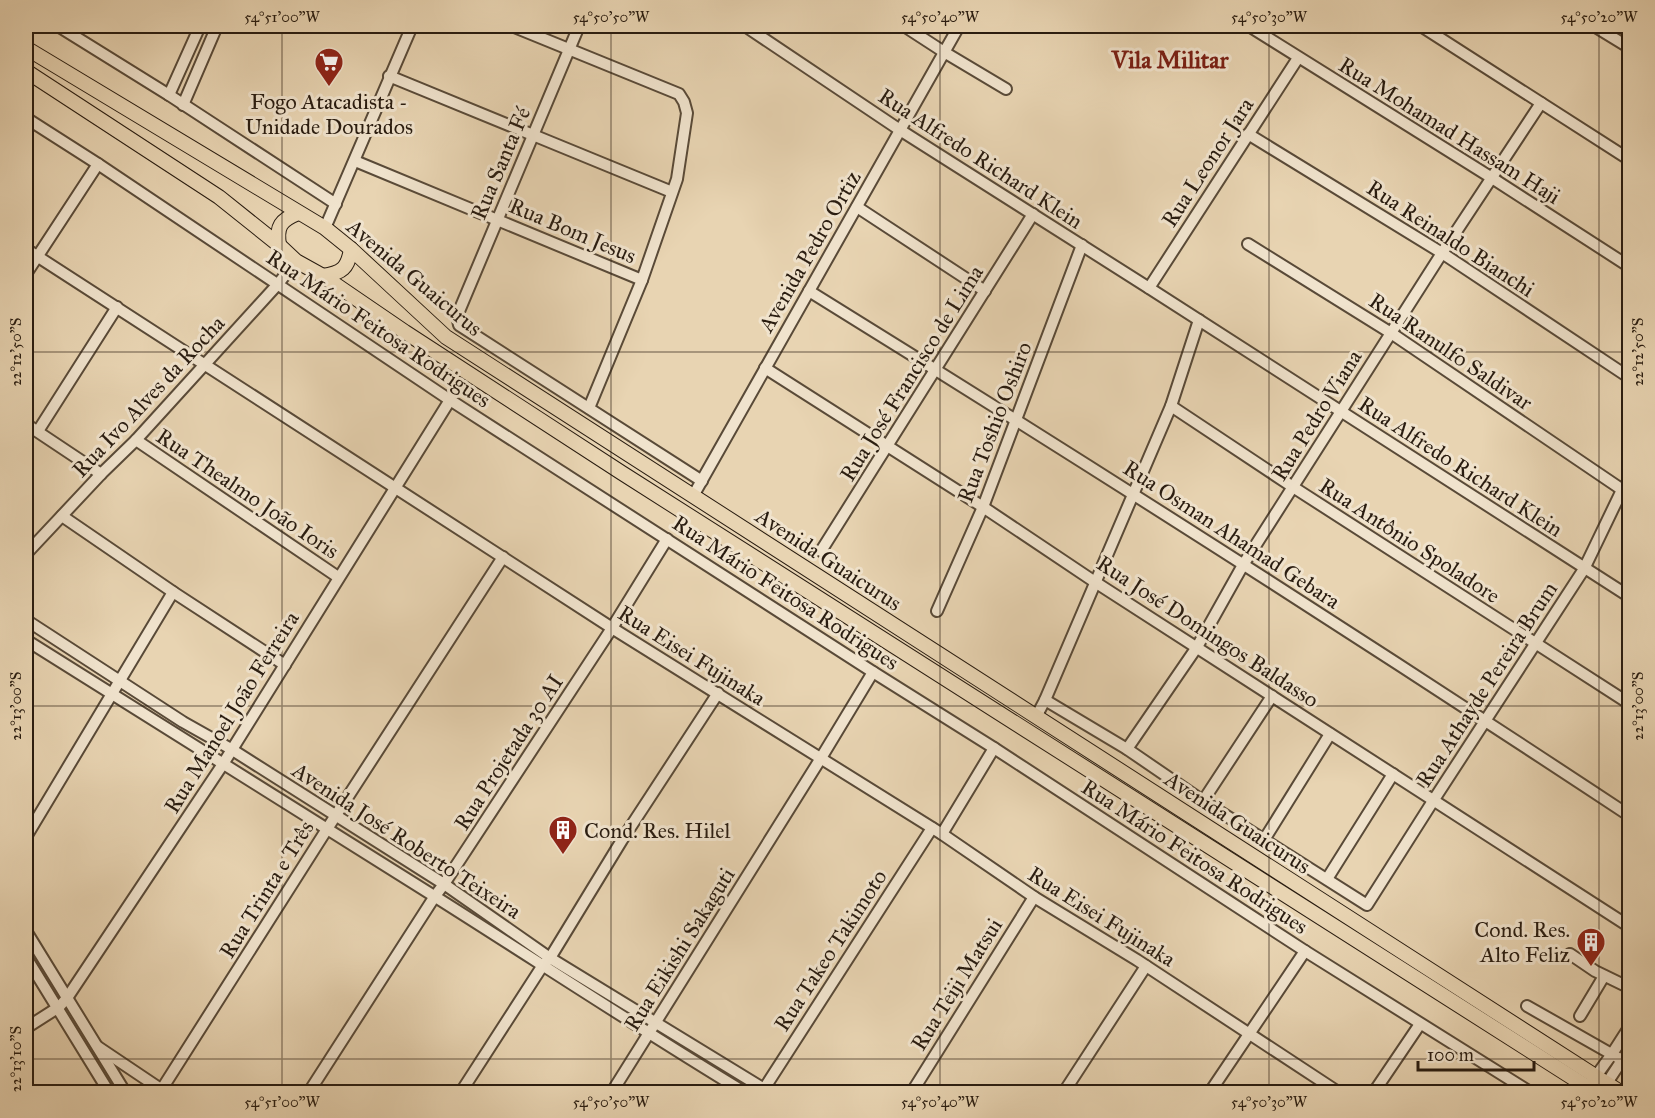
<svg xmlns="http://www.w3.org/2000/svg" width="1655" height="1118" font-family="'IM FELL Great Primer',serif">
<style>
.lines{fill:none;stroke-linecap:round;stroke-linejoin:round}
.minor-casing{stroke:#594a38;stroke-width:14}
.major-casing{stroke:#291c10;stroke-width:16}
.minor{stroke:#f0e3cd;stroke-width:10}
.major{stroke:#e8d4b2;stroke-width:14}
.ticks{fill:none;stroke:#291c10;stroke-width:1.5;stroke-opacity:0.45}
.labels{text-anchor:middle;stroke-width:6;stroke-linejoin:round;paint-order:stroke}
.poi-label{font-size:22px;fill:#291c10;stroke:#f0e3cd}
.street-label{font-size:22px;fill:#291c10;stroke:#f0e3cd}
.neighbourhood-label{font-size:24px;font-weight:bold;fill:#7a1f14;stroke:#f0e3cd}
.neatline{fill:none;stroke:#291c10;stroke-width:2}
.ticks-label{font-size:15px;text-anchor:middle;fill:#291c10}
</style>
<rect width="100%" height="100%" fill="#e8d4b2"/>
<filter id="stains"><feTurbulence type="fractalNoise" baseFrequency=".00333" numOctaves="4"/><feColorMatrix values="0 0 0 0 .2 0 0 0 0 .09 0 0 0 0 .02 0 0 0 .5 -.17"/></filter>
<radialGradient id="worn" r=".72"><stop offset=".6" stop-color="#630" stop-opacity="0"/><stop offset="1" stop-color="#630" stop-opacity=".3"/></radialGradient>
<g class="lines">
<g class="minor-casing">
<g id="minor">
<polyline points="58,26 169,95 336,204"/>
<polyline points="512,26 679,94 684,102 687,113 677,179 642,280 589,408"/>
<polyline points="579,26 457,316 459,325 702,481"/>
<polyline points="745,26 900,130 1149,288 1630,597"/>
<polyline points="904,26 944,52 1006,89"/>
<polyline points="1249,26 1492,178 1630,267"/>
<polyline points="1421,26 1630,160"/>
<polyline points="1594,26 1630,48"/>
<polyline points="389,76 672,192"/>
<polyline points="169,95 200,26"/>
<polyline points="183,105 217,26"/>
<polyline points="26,118 98,164 450,400 873,672 994,748 1305,951 1530,1092"/>
<polyline points="1248,134 1442,253 1630,378"/>
<polyline points="355,161 642,280"/>
<polyline points="857,207 985,291"/>
<polyline points="325,228 412,26"/>
<polyline points="1248,244 1391,333 1630,495"/>
<polyline points="26,249 612,628 942,834 1034,897 1137,960 1338,1092"/>
<polyline points="26,274 98,164"/>
<polyline points="1149,288 1298,58"/>
<path d="M809,291C1085,462 1359,637 1630,816"/>
<polyline points="765,368 983,507 1095,582 1630,927"/>
<polyline points="1171,406 1293,487 1630,704"/>
<polyline points="26,424 101,474"/>
<polyline points="38,431 117,307"/>
<polyline points="136,440 338,577"/>
<polyline points="693,496 959,26"/>
<polyline points="62,516 173,592 285,665"/>
<polyline points="821,551 1033,214"/>
<polyline points="26,554 101,474 136,440 278,284 296,261"/>
<polyline points="937,611 983,507 1082,245"/>
<polyline points="26,620 183,722 231,749 444,884 550,958 769,1092"/>
<path d="M26,640C162,725 298,810 434,896C537,961 640,1029 744,1092"/>
<polyline points="1045,700 1127,749 1203,801 1367,905 1433,801 1584,569 1622,490 1630,479"/>
<polyline points="1036,717 1045,700 1171,406 1199,320"/>
<polyline points="1127,749 1197,647 1243,565 1442,253 1541,103"/>
<polyline points="1203,801 1272,696"/>
<polyline points="942,834 994,748"/>
<polyline points="26,837 173,592"/>
<polyline points="1264,840 1330,734"/>
<polyline points="1327,879 1393,774"/>
<polyline points="26,931 125,1092"/>
<polyline points="1570,954 1595,971 1630,988"/>
<polyline points="26,957 109,1092"/>
<polyline points="1527,1006 1622,1060"/>
<polyline points="1580,1016 1604,976"/>
<polyline points="26,1028 59,1007 67,998 223,764 450,400"/>
<polyline points="98,1047 165,1092"/>
<polyline points="1591,1083 1612,1054 1630,1026"/>
<polyline points="160,1092 327,829 503,557"/>
<polyline points="309,1092 435,896 444,884 612,628 667,539"/>
<polyline points="461,1092 543,965 550,958 622,840 718,693"/>
<polyline points="612,1092 821,758 873,672"/>
<polyline points="762,1092 932,828"/>
<polyline points="912,1092 1034,897"/>
<polyline points="1064,1092 1146,966"/>
<polyline points="1210,1092 1305,951"/>
<polyline points="1374,1092 1420,1024"/>
<polyline points="1601,1092 1630,1048"/>
</g>
</g>
<g class="major-casing">
<g id="major">
<polyline points="26,48 325,228 351,249 446,337 1620,1092"/>
<polyline points="26,71 219,197 279,245 296,261 323,276 405,332 622,473 1595,1092"/>
<path d="M279,245C276,226 281,220 298,213"/>
<path d="M323,276C342,273 348,268 351,249"/>
</g>
</g>
<use href="#minor" class="minor"/>
<use href="#major" class="major"/>
</g>
<path class="ticks" d="M282,26V1092M611,26V1092M940,26V1092M1269,26V1092M1599,26V1092M26,352H1630M26,706H1630M26,1059H1630"/>
<defs>
<g id="supermarket-pin" transform="scale(1.5)"><path d="M0 17L-7.5 6A9.5 9.5 0 1 1 7.5 6Z" fill="#8f2418" stroke="#f0e3cd"/><path d="M-6-5.5h2.5l.6 2H6L4.5 2H-2.5L-4.4-4H-6ZM-1.5 3.2a1.3 1.3 0 1 0 .1 0ZM3 3.2a1.3 1.3 0 1 0 .1 0Z" fill="#fff"/></g>
<g id="building-pin" transform="scale(1.5)"><path d="M0 17L-7.5 6A9.5 9.5 0 1 1 7.5 6Z" fill="#8f2418" stroke="#f0e3cd"/><path d="M-4-6H4V6H1V3H-1V6H-4ZM-2.5-4.3h1.7v1.8h-1.7ZM.8-4.3h1.7v1.8H.8ZM-2.5-1h1.7V.8h-1.7ZM.8-1h1.7V.8H.8Z" fill="#fff"/></g>
</defs>
<g fill-rule="evenodd">
<use href="#supermarket-pin" x="329" y="62"/>
<use href="#building-pin" x="563" y="830"/>
<use href="#building-pin" x="1591" y="942"/>
</g>
<g class="labels">
<g class="poi-label">
<text x="329" y="109">Fogo Atacadista -<tspan x="329" dy="25">Unidade Dourados</tspan></text>
<text x="584" y="838" text-anchor="start">Cond. Res. Hilel</text>
<text x="1570" y="937" text-anchor="end">Cond. Res.<tspan x="1570" dy="25">Alto Feliz</tspan></text>
</g>
<g class="street-label">
<text transform="translate(1450 130) rotate(32)" y="8">Rua Mohamad Hassam Haji</text>
<text transform="translate(981 158) rotate(33)" y="8">Rua Alfredo Richard Klein</text>
<text transform="translate(1207 162) rotate(-57)" y="8">Rua Leonor Jara</text>
<text transform="translate(500 163) rotate(-67)" y="8">Rua Santa Fé</text>
<text transform="translate(573 230) rotate(23)" y="8">Rua Bom Jesus</text>
<text transform="translate(1451 238) rotate(33)" y="8">Rua Reinaldo Bianchi</text>
<text transform="translate(809 251) rotate(-60)" y="8">Avenida Pedro Ortiz</text>
<text transform="translate(415 277) rotate(40)" y="8">Avenida Guaicurus</text>
<text transform="translate(379 328) rotate(34)" y="8">Rua Mário Feitosa Rodrigues</text>
<text transform="translate(1451 351) rotate(34)" y="8">Rua Ranulfo Saldivar</text>
<text transform="translate(911 373) rotate(-58)" y="8">Rua José Francisco de Lima</text>
<text transform="translate(148 396) rotate(-47)" y="8">Rua Ivo Alves da Rocha</text>
<text transform="translate(1316 415) rotate(-58)" y="8">Rua Pedro Viana</text>
<text transform="translate(994 422) rotate(-69)" y="8">Rua Toshio Oshiro</text>
<text transform="translate(1461 466) rotate(33)" y="8">Rua Alfredo Richard Klein</text>
<text transform="translate(248 493) rotate(34)" y="8">Rua Thealmo João Ioris</text>
<text transform="translate(1232 534) rotate(33)" y="8">Rua Osman Ahamad Gebara</text>
<text transform="translate(1410 540) rotate(33)" y="8">Rua Antônio Spoladore</text>
<text transform="translate(829 559) rotate(33)" y="8">Avenida Guaicurus</text>
<text transform="translate(786 592) rotate(33)" y="8">Rua Mário Feitosa Rodrigues</text>
<text transform="translate(1208 631) rotate(33)" y="8">Rua José Domingos Baldasso</text>
<text transform="translate(692 655) rotate(32)" y="8">Rua Eisei Fujinaka</text>
<text transform="translate(1486 684) rotate(-57)" y="8">Rua Athayde Pereira Brum</text>
<text transform="translate(231 712) rotate(-58)" y="8">Rua Manoel João Ferreira</text>
<text transform="translate(508 752) rotate(-57)" y="8">Rua Projetada 30 AI</text>
<text transform="translate(1238 822) rotate(33)" y="8">Avenida Guaicurus</text>
<text transform="translate(407 840) rotate(33)" y="8">Avenida José Roberto Teixeira</text>
<text transform="translate(1195 856) rotate(33)" y="8">Rua Mário Feitosa Rodrigues</text>
<text transform="translate(266 889) rotate(-58)" y="8">Rua Trinta e Três</text>
<text transform="translate(1102 916) rotate(32)" y="8">Rua Eisei Fujinaka</text>
<text transform="translate(679 949) rotate(-58)" y="8">Rua Eikishi Sakaguti</text>
<text transform="translate(830 950) rotate(-57)" y="8">Rua Takeo Takimoto</text>
<text transform="translate(956 984) rotate(-58)" y="8">Rua Teiji Matsui</text>
</g>
<g class="neighbourhood-label">
<text x="1170" y="68">Vila Militar</text>
</g>
</g>
<rect width="1655" height="1118" fill="none" stroke="#e8d4b2" stroke-width="66"/>
<path d="M1418 1061v9h116v-9" fill="none" stroke="#291c10" stroke-width="3"/>
<text x="1427" y="1061" font-size="18" fill="#291c10" stroke="#f0e3cd" stroke-width="4.5" paint-order="stroke">100 m</text>
<rect x="33" y="33" width="1589" height="1052" class="neatline"/>
<g class="ticks-label">
<text x="282" y="22">54°51'00"W</text>
<text x="611" y="22">54°50'50"W</text>
<text x="940" y="22">54°50'40"W</text>
<text x="1269" y="22">54°50'30"W</text>
<text x="1599" y="22">54°50'20"W</text>
<text transform="translate(16 352) rotate(-90)" y="5">22°12'50"S</text>
<text transform="translate(1638 352) rotate(-90)" y="5">22°12'50"S</text>
<text transform="translate(16 706) rotate(-90)" y="5">22°13'00"S</text>
<text transform="translate(1638 706) rotate(-90)" y="5">22°13'00"S</text>
<text transform="translate(16 1059) rotate(-90)" y="5">22°13'10"S</text>
<text x="282" y="1107">54°51'00"W</text>
<text x="611" y="1107">54°50'50"W</text>
<text x="940" y="1107">54°50'40"W</text>
<text x="1269" y="1107">54°50'30"W</text>
<text x="1599" y="1107">54°50'20"W</text>
</g>
<rect width="100%" height="100%" filter="url(#stains)"/>
<rect width="100%" height="100%" fill="url(#worn)"/>
</svg>
